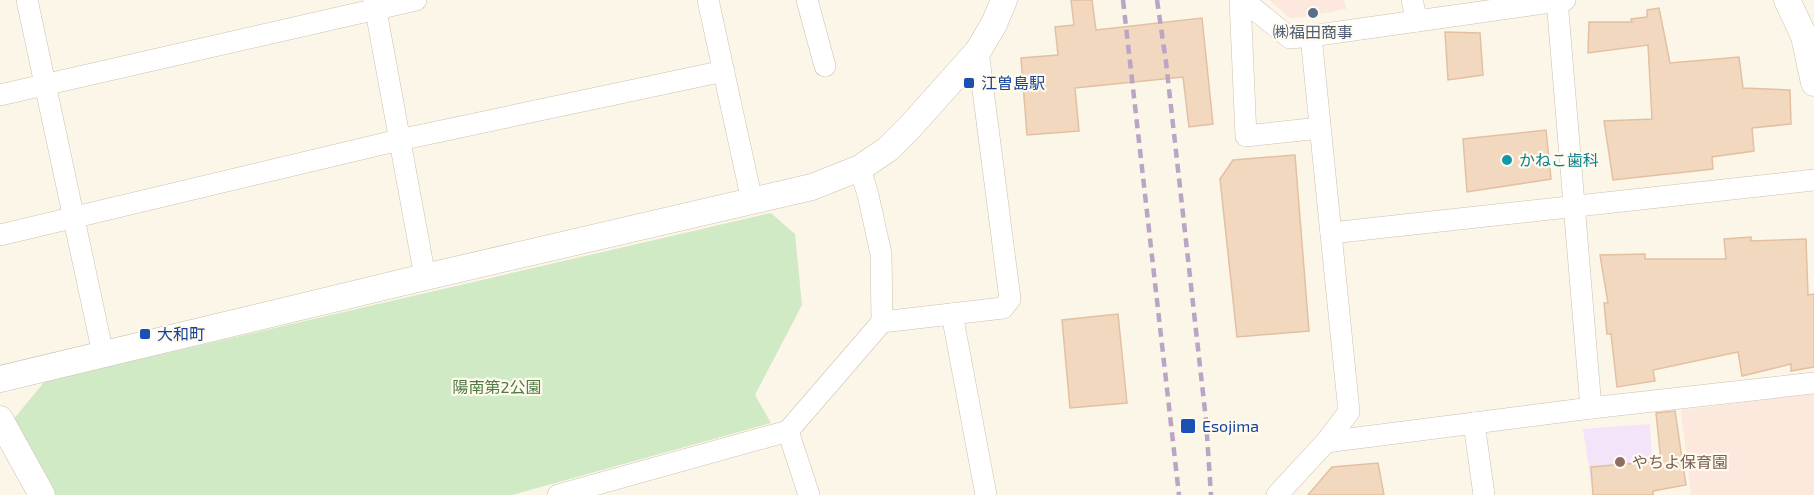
<svg xmlns="http://www.w3.org/2000/svg" width="1814" height="495" font-family="'Exo 2','Noto Sans JP',sans-serif">
<style>
.commercial{fill:#fce8dc}
.education{fill:#f3e4f9}
.green{fill:#d1eac6}
.building{fill:#f1d8bf;stroke:#e4c0a0;stroke-width:1.5}
.lines{fill:none;stroke-linecap:round;stroke-linejoin:round}
.minor-casing{stroke:#cebfae;stroke-width:22}
.tertiary-casing{stroke:#cebfae;stroke-width:27}
.minor{stroke:#fff;stroke-width:21}
.tertiary{stroke:#fff;stroke-width:26}
.rail{stroke:#baa5c6;stroke-width:4.5;stroke-dasharray:9 6;stroke-linecap:butt}
.service-dot{fill:#5c6f8a;stroke:#fffaee;stroke-width:2}
.transit-dot{fill:#1a4fb4;stroke:#fffaee;stroke-width:2}
.culture-dot{fill:#0f9aa8;stroke:#fffaee;stroke-width:2}
.education-dot{fill:#8d6e63;stroke:#fffaee;stroke-width:2}
.labels{text-anchor:middle;stroke-width:4.5;stroke-linejoin:round;paint-order:stroke}
.service-label{font-size:16px;fill:#4e5e75;stroke:#fffaee}
.transit-label{font-size:16px;fill:#164399;stroke:#fffaee;text-anchor:start}
.culture-label{font-size:16px;fill:#0d838f;stroke:#fffaee;text-anchor:start}
.park-label{font-size:16px;fill:#4f7b43;stroke:#fffaee}
.education-label{font-size:16px;fill:#785e54;stroke:#fffaee;text-anchor:start}
</style>
<rect width="100%" height="100%" fill="#fcf6e8"/>
<g class="commercial">
<polygon points="1269,0 1344,0 1346,9 1303,17 1290,18"/>
<polygon points="1814,394 1814,495 1691,495 1681,410"/>
</g>
<polygon class="education" points="1650,424 1654,495 1593,495 1583,429"/>
<polygon class="green" points="771,213 795,234 802,305 755,395 771,423 512,495 54,495 12,421 45,381"/>
<g class="building">
<polygon points="1071,0 1092,0 1096,30 1202,18 1213,124 1189,127 1183,77 1075,88 1079,131 1027,135 1021,58 1058,55 1055,27 1074,25"/>
<polygon points="1659,8 1670,63 1739,57 1743,88 1790,90 1791,124 1752,128 1754,151 1712,157 1713,169 1613,180 1604,121 1652,119 1648,45 1588,53 1589,22 1632,22 1631,19 1647,17 1647,10"/>
<polygon points="1445,32 1480,33 1483,75 1448,80"/>
<polygon points="1546,130 1551,179 1467,192 1463,139"/>
<polygon points="1295,155 1309,331 1237,337 1220,179 1233,160"/>
<polygon points="1751,237 1751,241 1806,239 1808,295 1814,294 1814,367 1791,371 1791,364 1742,376 1738,352 1653,370 1655,381 1617,387 1611,334 1607,334 1604,303 1608,303 1600,255 1645,254 1645,259 1726,259 1724,239"/>
<polygon points="1118,314 1127,403 1070,408 1062,320"/>
<polygon points="1675,411 1686,485 1653,491 1653,495 1593,495 1591,467 1661,461 1656,413"/>
<polygon points="1378,463 1384,495 1308,495 1332,467"/>
</g>
<g class="lines">
<g class="minor-casing">
<g id="minor">
<polyline points="27,0 103,354"/>
<polyline points="374,0 425,277"/>
<polyline points="708,0 752,201"/>
<polyline points="807,0 825,66"/>
<polyline points="1240,0 1246,136 1320,128"/>
<polyline points="1243,0 1290,38 1311,36 1349,412 1326,442 1277,495"/>
<polyline points="1412,0 1417,21"/>
<polyline points="1557,0 1591,408"/>
<polyline points="1311,36 1565,0"/>
<polyline points="0,95 416,0"/>
<polyline points="1331,233 1814,180"/>
<polyline points="0,235 399,140 724,71"/>
<polyline points="952,314 986,495"/>
<polyline points="882,322 1003,308 1010,299 978,51"/>
<polyline points="1474,423 1484,495"/>
<polyline points="788,431 809,495"/>
<polyline points="1326,442 1591,408 1814,383"/>
<polyline points="558,495 788,431 882,322 881,254 868,195 860,168"/>
</g>
</g>
<g class="tertiary-casing">
<g id="tertiary">
<polyline points="1787,0 1804,36 1814,83"/>
<polyline points="0,379 425,277 812,187 860,168 888,149 910,127 978,51 994,24 1004,0"/>
<polyline points="0,419 42,495"/>
</g>
</g>
<use href="#minor" class="minor"/>
<use href="#tertiary" class="tertiary"/>
<g class="rail">
<polyline points="1123,0 1179,495"/>
<polyline points="1157,0 1166,62 1206,420 1211,495"/>
</g>
</g>
<circle class="service-dot" cx="1313" cy="13" r="6"/>
<g class="transit-dot">
<rect x="963" y="77" width="12" height="12" rx="3"/>
<rect x="139" y="328" width="12" height="12" rx="3"/>
<rect x="1180" y="418" width="16" height="16" rx="3"/>
</g>
<circle class="culture-dot" cx="1507" cy="160" r="6"/>
<circle class="education-dot" cx="1620" cy="462" r="6"/>
<g class="labels">
<g class="service-label">
<text x="1313" y="38">㈱福田商事</text>
</g>
<g class="transit-label">
<text x="981" y="89">江曽島駅</text>
<text x="157" y="340">大和町</text>
<text x="1202" y="432">Esojima</text>
</g>
<g class="culture-label">
<text x="1519" y="166">かねこ歯科</text>
</g>
<g class="park-label">
<text x="497" y="393">陽南第2公園</text>
</g>
<g class="education-label">
<text x="1632" y="468">やちよ保育園</text>
</g>
</g>
</svg>
